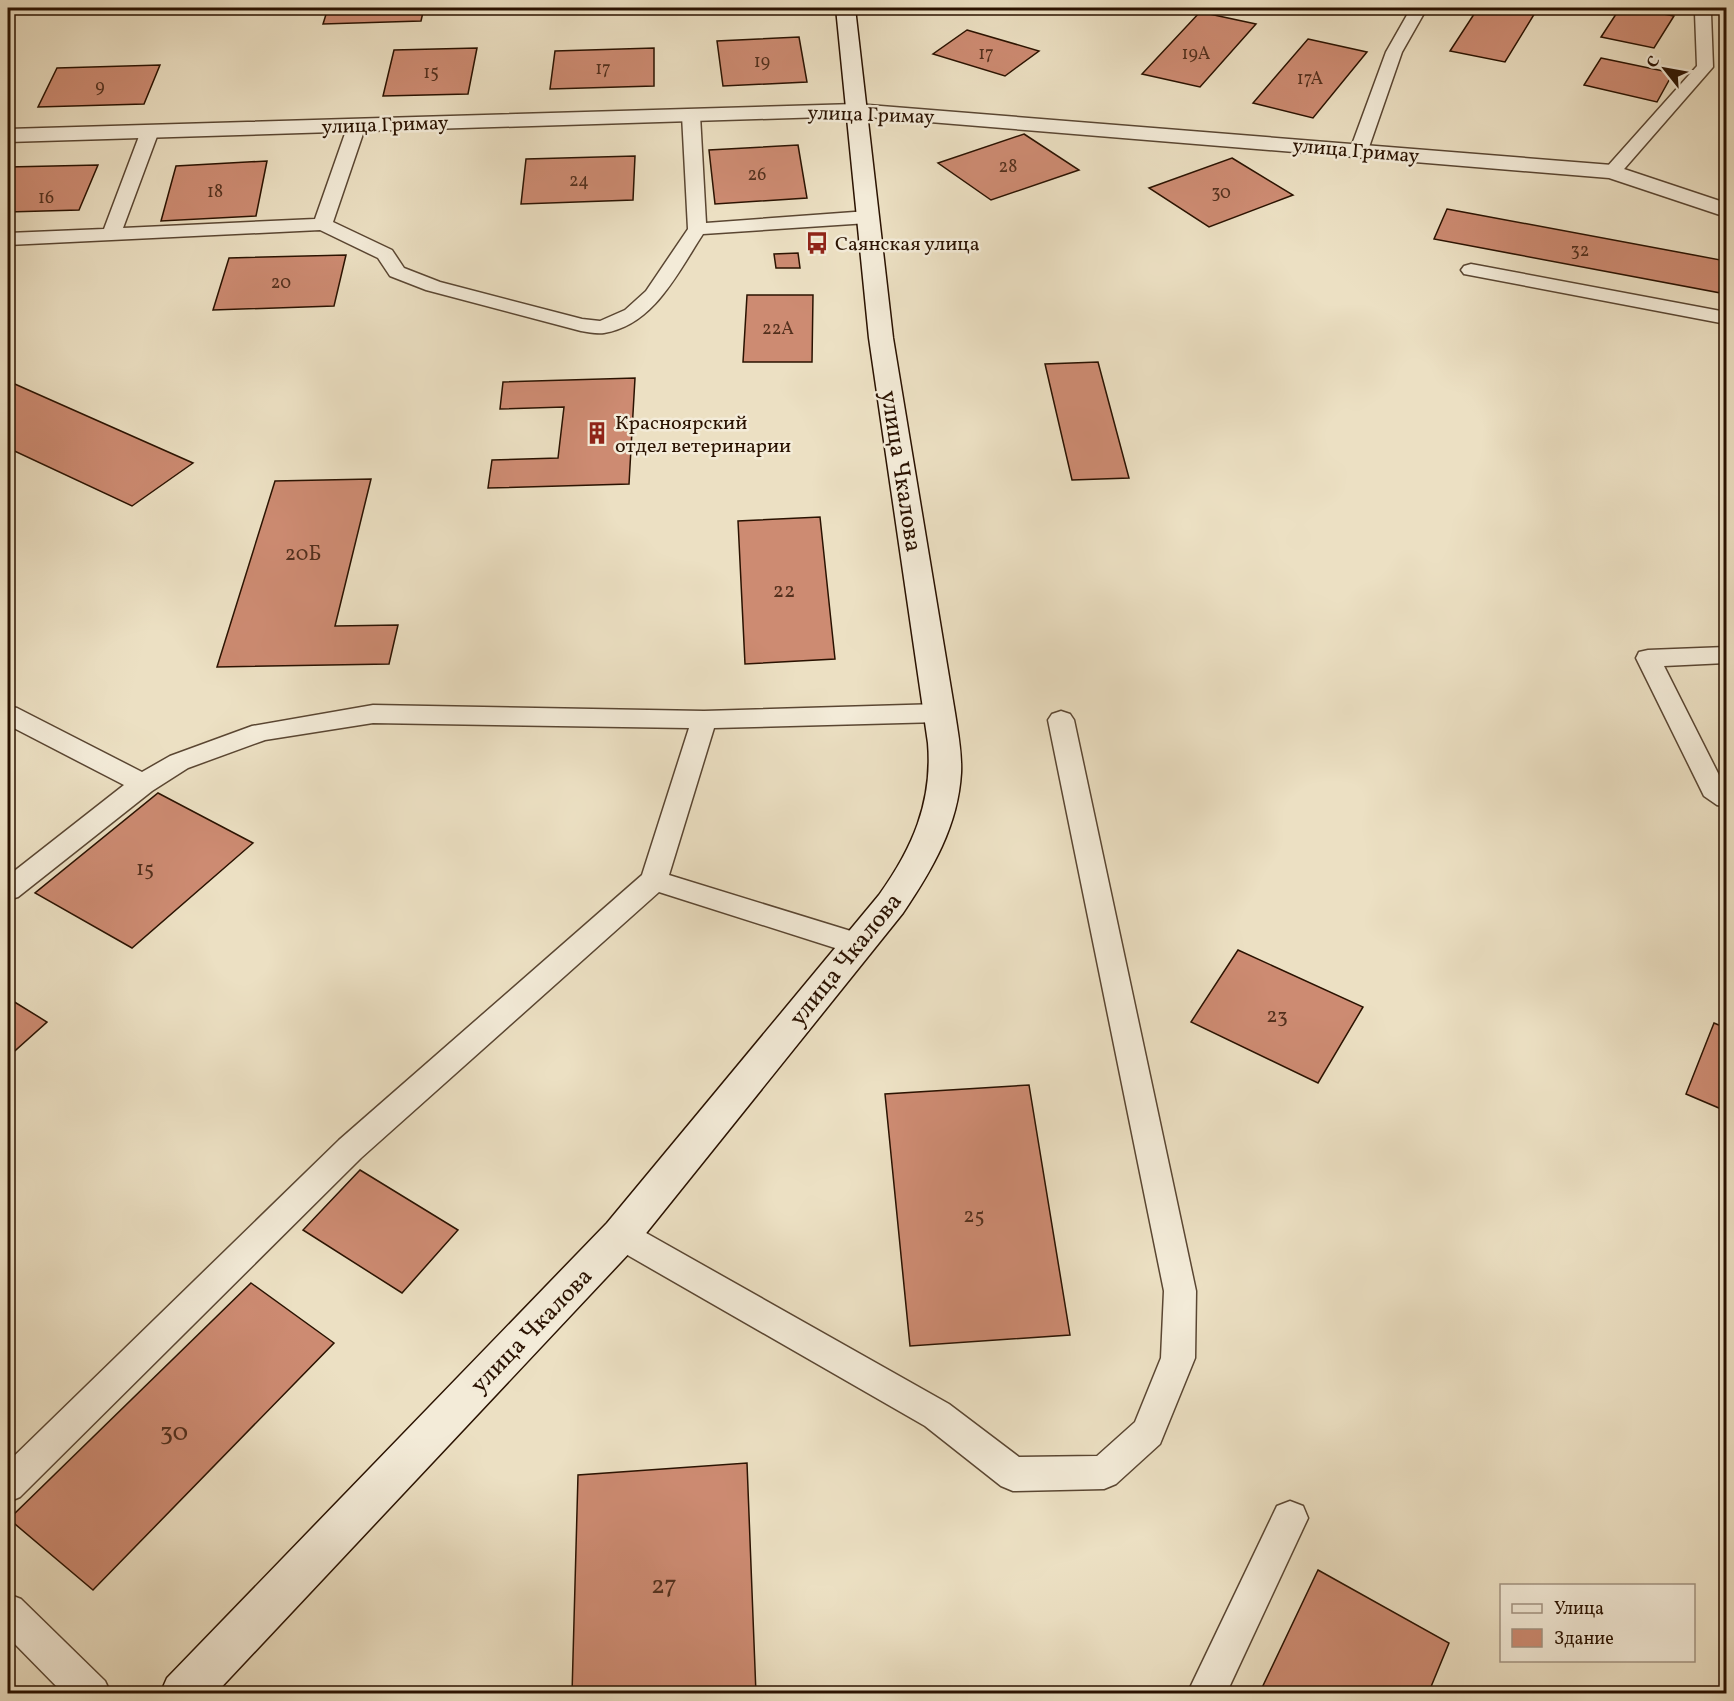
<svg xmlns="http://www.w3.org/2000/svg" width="1734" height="1701" font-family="Vollkorn,serif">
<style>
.building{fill:#cd8b72;stroke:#2a1201;stroke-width:1.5}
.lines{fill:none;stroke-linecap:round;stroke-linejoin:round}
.service-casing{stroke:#5a4632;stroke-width:3}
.minor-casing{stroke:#5a4632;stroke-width:3}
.secondary-casing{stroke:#2a1201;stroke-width:3}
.service{fill:#f3ebd8;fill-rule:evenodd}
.minor{fill:#f3ebd8;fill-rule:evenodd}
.secondary{fill:#f3ebd8;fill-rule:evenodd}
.labels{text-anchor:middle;stroke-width:5;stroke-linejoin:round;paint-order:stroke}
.far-number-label{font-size:18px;fill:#53301d}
.far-street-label{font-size:20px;fill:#2a1201;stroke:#f3ebd8}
.far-poi-label{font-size:20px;fill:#2a1201;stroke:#f3ebd8;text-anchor:start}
.number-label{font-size:21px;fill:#53301d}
.street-label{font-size:24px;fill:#2a1201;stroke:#f3ebd8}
.near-number-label{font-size:26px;fill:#53301d}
</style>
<rect width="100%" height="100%" fill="#ece0c3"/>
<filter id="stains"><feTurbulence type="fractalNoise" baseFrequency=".00333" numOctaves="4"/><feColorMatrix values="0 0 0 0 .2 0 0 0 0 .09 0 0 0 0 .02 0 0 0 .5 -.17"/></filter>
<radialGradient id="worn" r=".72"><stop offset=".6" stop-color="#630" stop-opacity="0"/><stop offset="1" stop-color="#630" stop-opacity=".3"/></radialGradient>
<g class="building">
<polygon points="328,8 424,8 421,21 323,24"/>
<polygon points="742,8 806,8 806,11 742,13"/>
<polygon points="1478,8 1538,8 1505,62 1450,51"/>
<polygon points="1620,8 1632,8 1674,16 1654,48 1601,37"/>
<polygon points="1200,12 1256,24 1200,87 1142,74"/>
<polygon points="967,30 1039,51 1005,76 933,54"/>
<polygon points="799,37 807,82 723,86 717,41"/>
<polygon points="1308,39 1367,52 1313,118 1253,103"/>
<polygon points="477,48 468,94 383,96 394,50"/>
<polygon points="654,48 654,86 550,89 555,51"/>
<polygon points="1601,58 1673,73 1657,102 1584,85"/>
<polygon points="160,65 144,104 38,107 57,68"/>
<polygon points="1024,134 1079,170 991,200 938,163"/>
<polygon points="798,145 807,198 715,204 709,150"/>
<polygon points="635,156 633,200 521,204 526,159"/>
<polygon points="1232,158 1293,195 1209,227 1149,188"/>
<polygon points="267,161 256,216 161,221 176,166"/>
<polygon points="98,165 79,210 8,212 8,167"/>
<polygon points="1447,209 1726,261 1726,294 1434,239"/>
<polygon points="798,253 800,268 776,268 774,254"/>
<polygon points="346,255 334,306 213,310 229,258"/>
<polygon points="747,295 813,295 812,362 743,362"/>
<polygon points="1098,362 1129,478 1072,480 1045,364"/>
<polygon points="635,378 629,484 488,488 492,460 558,458 564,407 500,409 503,382"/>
<polygon points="8,381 193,463 132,506 8,448"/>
<polygon points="371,479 335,626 398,625 389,664 217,667 275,481"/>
<polygon points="820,517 835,659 745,664 738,521"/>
<polygon points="158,793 253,843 132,948 35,893"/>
<polygon points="1238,950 1363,1007 1318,1083 1191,1022"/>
<polygon points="8,998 47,1022 8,1057"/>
<polygon points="1714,1023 1726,1028 1726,1111 1686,1094"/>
<polygon points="1029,1085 1070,1335 910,1346 885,1094"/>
<polygon points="360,1170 458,1230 402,1293 303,1230"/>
<polygon points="251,1283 334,1343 93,1590 9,1519"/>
<polygon points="747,1463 756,1694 572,1694 578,1475"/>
<polygon points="1318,1570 1449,1643 1428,1694 1259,1694"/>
</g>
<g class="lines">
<g class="service-casing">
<g id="service">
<polygon points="1411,8 1427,8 1402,52 1368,150 1365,154 1353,154 1350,150 1386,52"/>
<polygon points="1698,8 1714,8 1711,13 1713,67 1618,176 1606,176 1603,172 1606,168 1697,66 1695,13"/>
<path d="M691,110L697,111L700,115L706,223L868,211L875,213L877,217L875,221L868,223L703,234C678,272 654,325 604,333C597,334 588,332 581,331L426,290L390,276L378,258L320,230L8,245V233L104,229L141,131L144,127H156L159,131L123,228L315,219L348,125L351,121H363L366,125L333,222L392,250L404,268L440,282L582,319L600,321L625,310L646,291L688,229L682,115L685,111Z"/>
<polygon points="1471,264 1726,312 1726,324 1464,274 1461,270 1464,266"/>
<polygon points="1726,647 1726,663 1664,666 1723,783 1726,785 1726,807 1717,805 1704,796 1636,658 1639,652 1648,650"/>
<polygon points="940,704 949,707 953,713 949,719 940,722 714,728 669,875 867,936 871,944 867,952 857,955 659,892 361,1158 20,1497 8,1502 8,1462 339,1140 642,875 689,728 373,723 265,740 188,768 152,791 18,897 8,900 8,876 124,785 8,725 8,706 17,708 142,772 170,756 252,726 373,705 704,711"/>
<polygon points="1061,711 1070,714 1074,720 1196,1291 1195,1358 1160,1444 1116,1484 1104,1489 1013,1491 1001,1486 925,1426 610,1245 605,1235 610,1225 621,1221 632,1225 949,1404 1019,1457 1097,1456 1135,1422 1161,1358 1164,1291 1048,720 1052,714"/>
<polygon points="1290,1501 1303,1506 1308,1518 1226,1694 1187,1694 1277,1506"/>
<polygon points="8,1594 21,1599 105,1681 111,1694 64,1694 8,1637"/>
</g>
</g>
<g class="minor-casing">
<polygon id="minor" points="856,104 1612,165 1726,203 1726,217 1609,178 856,116 8,142 8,129"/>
</g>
<g class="secondary-casing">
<path id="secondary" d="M836,8H855L893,338L955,713C958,733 962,753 961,773C958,826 932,870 903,913L635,1247L215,1694H160L167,1678L607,1223L879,895C912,849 933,802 928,743L869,338Z"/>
</g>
<use href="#service" class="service"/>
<use href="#minor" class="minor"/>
<use href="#secondary" class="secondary"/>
</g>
<defs>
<g id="bus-bare" transform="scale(1.8)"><path d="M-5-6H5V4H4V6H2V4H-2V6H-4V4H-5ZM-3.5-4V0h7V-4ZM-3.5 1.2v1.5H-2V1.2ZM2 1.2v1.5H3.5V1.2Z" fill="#8f2418" stroke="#f3ebd8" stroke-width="2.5" paint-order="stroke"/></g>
<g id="building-bare" transform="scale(1.8)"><path d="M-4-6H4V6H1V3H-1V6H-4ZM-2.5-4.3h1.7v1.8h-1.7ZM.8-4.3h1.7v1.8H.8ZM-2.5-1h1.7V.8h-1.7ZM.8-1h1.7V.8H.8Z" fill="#8f2418" stroke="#f3ebd8" stroke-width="2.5" paint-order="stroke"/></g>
</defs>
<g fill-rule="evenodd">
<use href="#bus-bare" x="817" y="243"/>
<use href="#building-bare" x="597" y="433"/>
</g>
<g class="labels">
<g class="far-number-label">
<text x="986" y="59">17</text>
<text x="1196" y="59">19А</text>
<text x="762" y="67">19</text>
<text x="603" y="74">17</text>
<text x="431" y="78">15</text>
<text x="1310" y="84">17А</text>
<text x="100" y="92">9</text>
<text x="1008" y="172">28</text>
<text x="757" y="180">26</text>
<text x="579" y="186">24</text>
<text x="215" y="197">18</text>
<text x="1221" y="198">30</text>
<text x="46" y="203">16</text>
<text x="1580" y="256">32</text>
<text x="281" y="288">20</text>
<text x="778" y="334">22А</text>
</g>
<g class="far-street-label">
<text transform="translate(871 114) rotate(2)" y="7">улица Гримау</text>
<text transform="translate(385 124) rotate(-2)" y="7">улица Гримау</text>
<text transform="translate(1356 150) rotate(5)" y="7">улица Гримау</text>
</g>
<g class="far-poi-label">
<text x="835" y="250">Саянская улица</text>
<text x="615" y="429">Красноярский<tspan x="615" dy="23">отдел ветеринарии</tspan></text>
</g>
<g class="number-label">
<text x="303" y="560">20Б</text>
<text x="784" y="597">22</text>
<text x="145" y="875">15</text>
<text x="1277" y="1022">23</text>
<text x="974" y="1222">25</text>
</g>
<g class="street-label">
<text transform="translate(902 471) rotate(81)" y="8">улица Чкалова</text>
<text transform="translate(845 959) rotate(-51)" y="8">улица Чкалова</text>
<text transform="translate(531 1330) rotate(-46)" y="8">улица Чкалова</text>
</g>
<g class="near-number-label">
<text x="174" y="1440">30</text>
<text x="664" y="1593">27</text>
</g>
</g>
<rect width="1734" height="1701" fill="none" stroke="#ece0c3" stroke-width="30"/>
<rect x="9" y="9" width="1716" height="1683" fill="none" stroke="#2a1201" stroke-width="3"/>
<rect x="15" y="15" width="1704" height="1671" fill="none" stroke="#2a1201" stroke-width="1.5"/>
<rect x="1500" y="1584" width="195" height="78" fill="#f3ebd8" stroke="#a39482" stroke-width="1.5"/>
<rect x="1512" y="1604" width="30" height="9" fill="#f3ebd8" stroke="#a39482" stroke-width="1.5"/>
<text x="1554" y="1614" font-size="18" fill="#2a1201">Улица</text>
<rect x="1512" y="1629" width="30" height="18" fill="#cd8b72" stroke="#a39482" stroke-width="1.5"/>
<text x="1554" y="1644" font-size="18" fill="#2a1201">Здание</text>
<g transform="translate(1665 69) rotate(301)" stroke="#f3ebd8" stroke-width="4.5" paint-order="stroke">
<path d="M0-4.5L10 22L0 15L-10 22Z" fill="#2a1201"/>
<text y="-9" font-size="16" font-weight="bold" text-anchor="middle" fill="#2a1201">С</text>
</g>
<rect width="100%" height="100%" filter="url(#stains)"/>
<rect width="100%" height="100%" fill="url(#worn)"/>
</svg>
